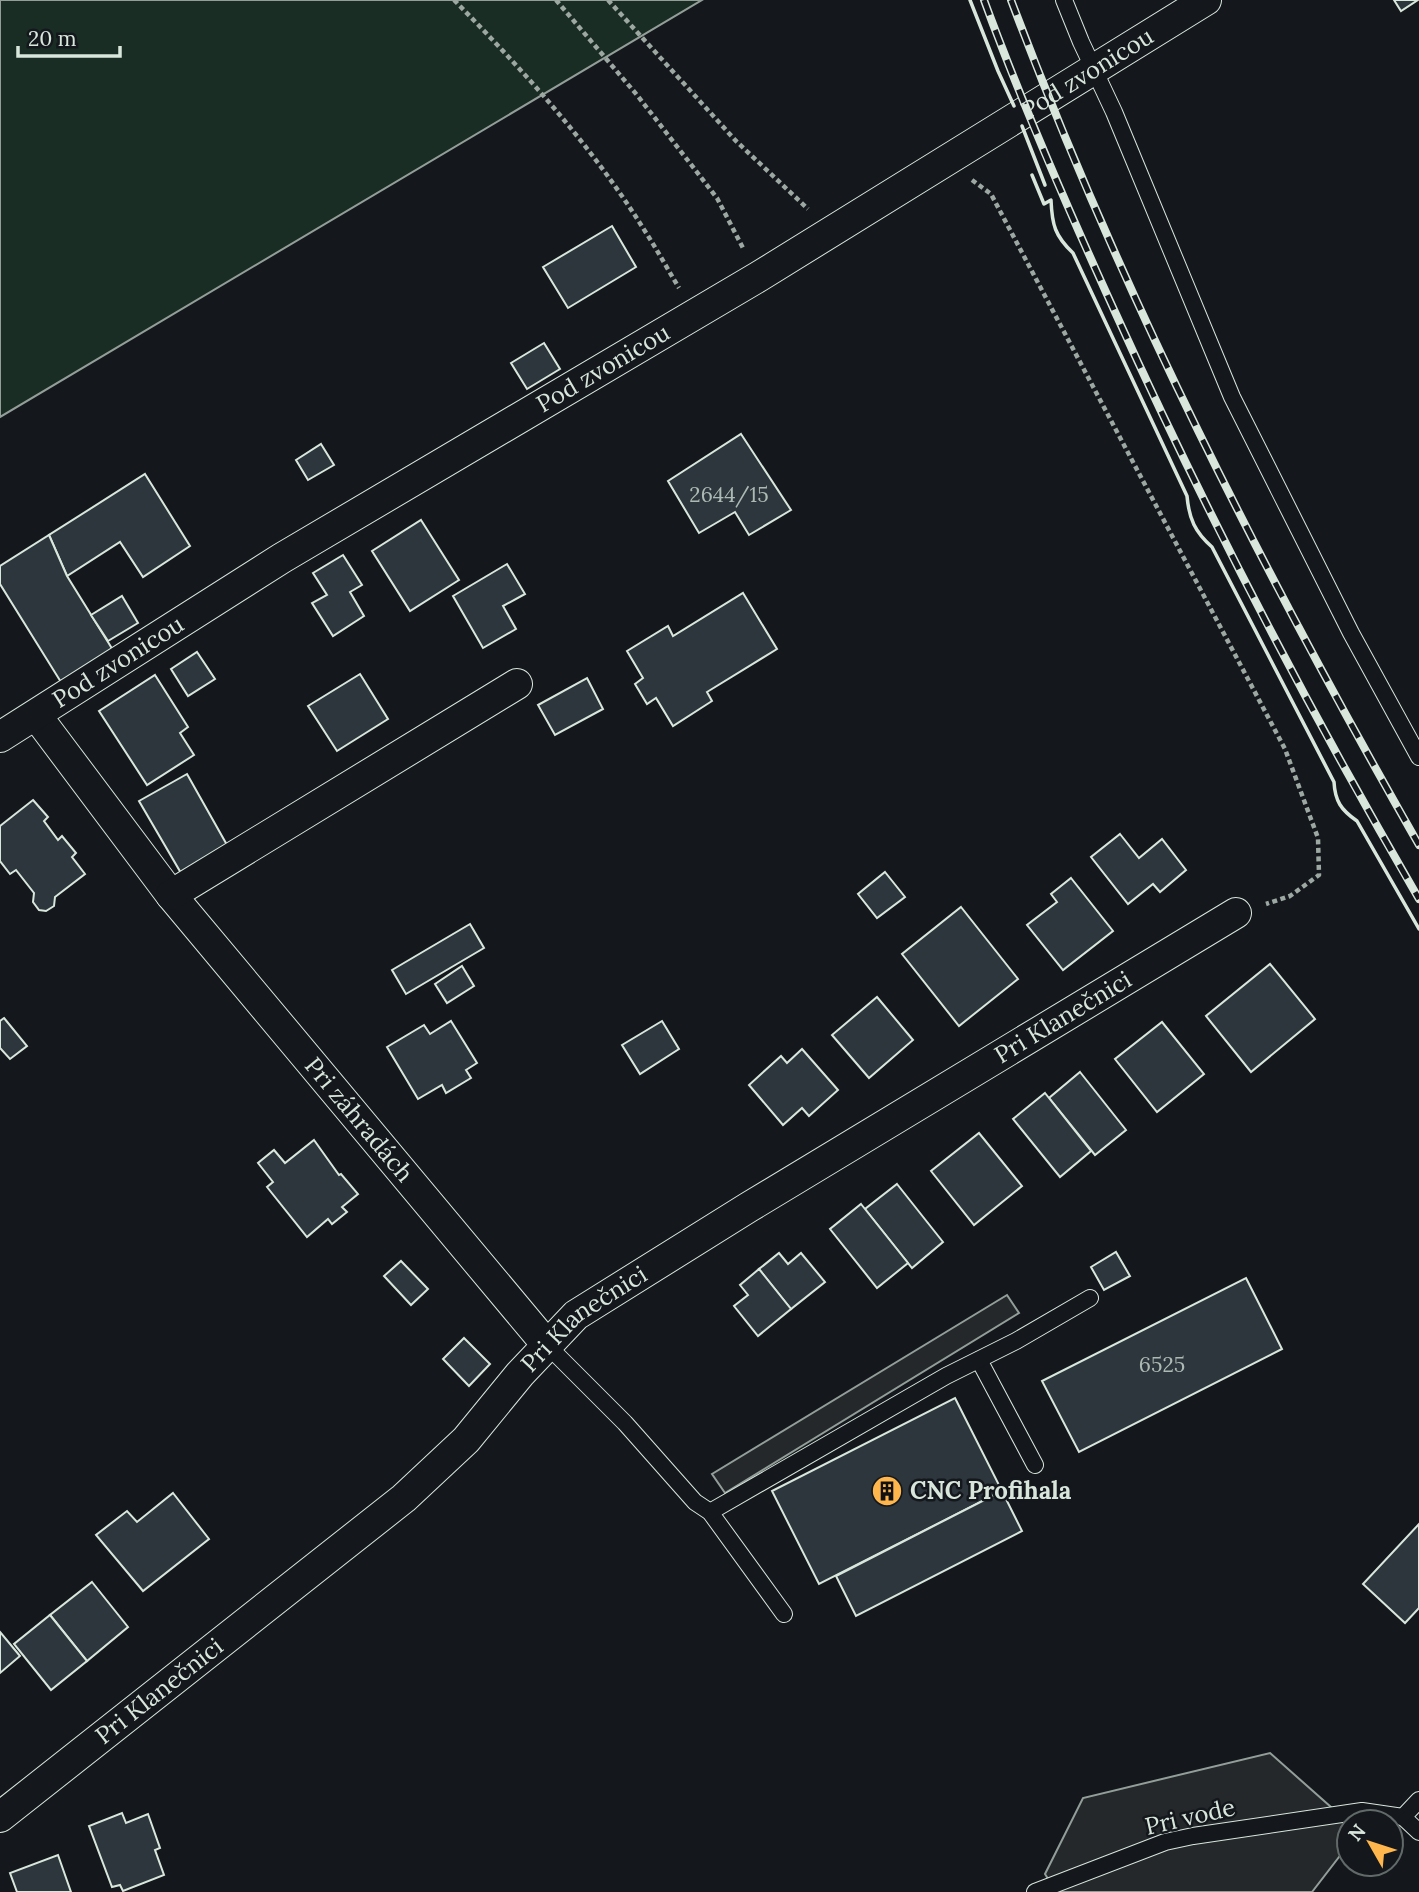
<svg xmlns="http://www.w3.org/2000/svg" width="1419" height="1892" font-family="Lora,serif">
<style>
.green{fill:#1a2d24;stroke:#939e99;stroke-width:2}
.parking{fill:#24282b;stroke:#939e99;stroke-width:2}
.building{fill:#2c363c;stroke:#d8e6dc;stroke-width:2}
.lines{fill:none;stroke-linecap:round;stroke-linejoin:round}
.service-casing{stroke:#d8e6dc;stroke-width:18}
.minor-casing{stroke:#d8e6dc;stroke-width:32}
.path{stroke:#9da8a2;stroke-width:4.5;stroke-dasharray:5 3.5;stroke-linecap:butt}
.service{stroke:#14181c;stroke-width:16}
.minor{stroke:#14181c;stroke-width:30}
.rail-casing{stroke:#d8e6dc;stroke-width:8}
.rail{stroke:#14181c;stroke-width:5;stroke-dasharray:16;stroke-linecap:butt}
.wall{stroke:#d8e6dc;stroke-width:3.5}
.labels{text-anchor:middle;stroke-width:5;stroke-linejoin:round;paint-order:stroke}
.number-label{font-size:21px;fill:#adbab4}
.street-label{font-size:24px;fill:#d8e6dc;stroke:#14181c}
.poi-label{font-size:24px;font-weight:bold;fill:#d8e6dc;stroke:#14181c;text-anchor:start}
</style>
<rect width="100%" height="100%" fill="#14181c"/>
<polygon class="green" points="0,0 702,0 0,417"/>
<g class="parking">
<polygon points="1007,1295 1019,1313 725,1493 712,1474"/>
<polygon points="1270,1753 1349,1823 1349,1844 1312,1892 1056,1892 1045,1874 1083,1798"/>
</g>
<g class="building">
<polygon points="1394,0 1418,0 1401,11"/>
<polygon points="612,226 636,267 568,308 543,267"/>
<polygon points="544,343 560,369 527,389 511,363"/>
<polygon points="741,434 791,510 749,535 735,512 699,533 668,481"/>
<polygon points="321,444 334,465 308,480 296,460"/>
<polygon points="145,474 190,546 143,577 120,542 67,576 49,535"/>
<polygon points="421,520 459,580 410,611 372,551"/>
<polygon points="49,535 67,576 116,655 64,687 0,584 0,566"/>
<polygon points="343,555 362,585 350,592 364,616 333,636 312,603 327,595 313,573"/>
<polygon points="507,564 525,594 503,606 516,629 483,648 453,596"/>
<polygon points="743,593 777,649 707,692 712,701 673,726 656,698 647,704 635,684 643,678 627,651 668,626 673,636"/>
<polygon points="122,596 138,623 108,641 91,615"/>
<polygon points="197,652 215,679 188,696 171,669"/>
<polygon points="360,674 388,719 337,751 308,706"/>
<polygon points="155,675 188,727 180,733 194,755 147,785 99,711"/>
<polygon points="587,678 603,709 555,735 538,705"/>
<polygon points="187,774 227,845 181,873 139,801"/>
<polygon points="33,800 48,817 44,821 58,840 62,836 76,853 72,857 85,874 55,897 54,906 46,911 39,910 33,902 34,893 16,870 10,874 0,861 0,826"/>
<polygon points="1120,834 1139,858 1162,839 1186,870 1160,892 1153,884 1128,904 1091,857"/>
<polygon points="885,872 905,897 877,918 858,894"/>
<polygon points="1071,878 1113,931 1063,970 1027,925 1057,902 1051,894"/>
<polygon points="961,907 1018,979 959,1026 902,954"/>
<polygon points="470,924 484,948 406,994 392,970"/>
<polygon points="1270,964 1315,1019 1251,1072 1206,1016"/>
<polygon points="462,966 474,986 447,1003 435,984"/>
<polygon points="877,997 913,1040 869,1078 832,1035"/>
<polygon points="4,1018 27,1046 10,1059 0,1048 0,1021"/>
<polygon points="451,1021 477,1063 466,1070 471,1078 446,1093 442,1085 418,1099 387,1047 424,1025 430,1034"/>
<polygon points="662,1021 679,1049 640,1074 622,1045"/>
<polygon points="1162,1022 1204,1074 1157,1112 1115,1059"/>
<polygon points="802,1049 838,1090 809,1116 802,1108 783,1125 749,1085 781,1056 787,1063"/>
<polygon points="1080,1072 1126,1130 1095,1155 1049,1098"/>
<polygon points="1045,1093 1091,1151 1060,1177 1013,1119"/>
<polygon points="979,1133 1022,1186 974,1225 931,1171"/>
<polygon points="314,1140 339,1175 341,1174 358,1194 342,1207 347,1212 332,1224 328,1219 307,1237 267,1187 273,1182 258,1163 274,1150 285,1163"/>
<polygon points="897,1184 943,1242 912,1268 865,1209"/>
<polygon points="861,1204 908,1263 877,1288 830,1229"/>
<polygon points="1116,1252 1130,1276 1104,1290 1091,1267"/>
<polygon points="779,1253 788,1264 801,1253 825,1282 791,1309 759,1269"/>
<polygon points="401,1261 428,1289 411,1305 384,1276"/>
<polygon points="759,1269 791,1309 758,1336 734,1306 748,1295 740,1285"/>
<polygon points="1246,1278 1282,1349 1079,1452 1042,1381"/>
<polygon points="464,1338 490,1364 469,1386 443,1359"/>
<polygon points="955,1398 1002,1491 819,1584 772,1491"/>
<polygon points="1002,1491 1022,1531 856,1616 836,1576"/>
<polygon points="173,1493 209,1539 143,1591 96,1535 127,1511 137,1522"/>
<polygon points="1419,1524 1419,1608 1405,1623 1363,1584"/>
<polygon points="92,1582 128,1627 87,1661 50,1615"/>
<polygon points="50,1615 87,1661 51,1690 14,1644"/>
<polygon points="0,1632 20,1656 0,1673"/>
<polygon points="122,1813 126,1823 148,1814 160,1848 155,1850 164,1875 123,1891 120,1885 112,1887 89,1826"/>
<polygon points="58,1855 71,1892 17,1892 10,1873"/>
</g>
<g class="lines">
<g class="service-casing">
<g id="service">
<polyline points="1064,0 1081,42 1114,112 1232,397 1351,633 1419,757"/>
<polyline points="547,1345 625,1423 695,1502 710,1512 784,1614"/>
<polyline points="979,1360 1035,1465"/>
<polyline points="710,1512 946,1376 1016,1341 1090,1298"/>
<polyline points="1403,1817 1419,1832"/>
<polyline points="1035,1892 1165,1842 1193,1836 1362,1811 1403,1817 1419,1800"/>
</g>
</g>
<g class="minor-casing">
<g id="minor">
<path id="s1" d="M36,715L171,895L547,1345"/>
<path id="s2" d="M0,737L282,558L758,277L1206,0"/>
<polyline points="171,895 517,684"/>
<path id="s3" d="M0,1817L404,1498L466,1440L520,1374L576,1315L749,1207L1236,913"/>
</g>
</g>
<g class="path">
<path d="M454,0C523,70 591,145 643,228C656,248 667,268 679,288"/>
<polyline points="556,0 637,95 717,198 743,248"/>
<polyline points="608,0 736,141 808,209"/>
<polyline points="972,180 991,194 1285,749 1318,838 1319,875 1290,896 1266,904"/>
</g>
<use href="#service" class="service"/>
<use href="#minor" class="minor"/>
<g class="rail-casing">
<g id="rail">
<path d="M984,0C1023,106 1068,209 1115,312C1206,513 1308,708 1419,899"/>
<path d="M1011,0C1121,293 1264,574 1419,845"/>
</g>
</g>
<use href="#rail" class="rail"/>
<g class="wall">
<polyline points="970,0 998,71 1014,106"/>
<polyline points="1022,126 1045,185"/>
<path d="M1032,175L1044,204L1051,200C1052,225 1055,236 1073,253L1187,496C1189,519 1195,532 1212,547L1334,782C1335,801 1341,810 1357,821L1419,929"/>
</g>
</g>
<defs>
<g id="building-disc" transform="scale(1.575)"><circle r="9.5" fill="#ffb74d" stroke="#14181c"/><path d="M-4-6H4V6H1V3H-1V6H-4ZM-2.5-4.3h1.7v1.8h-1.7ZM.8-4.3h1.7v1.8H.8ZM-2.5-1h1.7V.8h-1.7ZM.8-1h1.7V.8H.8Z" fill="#111"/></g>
</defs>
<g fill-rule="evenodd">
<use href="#building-disc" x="887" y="1491"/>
</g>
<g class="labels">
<g class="number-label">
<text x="729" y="502">2644/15</text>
<text x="1162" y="1372">6525</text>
</g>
<g class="street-label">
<text dy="8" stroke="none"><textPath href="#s2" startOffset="1274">Pod zvonicou</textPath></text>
<text dy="8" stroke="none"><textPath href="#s2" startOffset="707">Pod zvonicou</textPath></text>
<text dy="8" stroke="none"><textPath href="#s2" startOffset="140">Pod zvonicou</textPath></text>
<text dy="8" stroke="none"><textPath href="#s3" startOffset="1337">Pri Klanečnici</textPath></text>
<text dy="8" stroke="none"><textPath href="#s1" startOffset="518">Pri záhradách</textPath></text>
<text dy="8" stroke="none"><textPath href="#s3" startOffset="770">Pri Klanečnici</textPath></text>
<text dy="8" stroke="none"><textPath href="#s3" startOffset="203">Pri Klanečnici</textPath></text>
<text transform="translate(1190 1817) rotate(-13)" y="8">Pri vode</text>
</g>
<g class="poi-label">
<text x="910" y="1499">CNC Profihala</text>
</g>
</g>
<g transform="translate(1370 1843) rotate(309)"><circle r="33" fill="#14181c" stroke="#626a69" stroke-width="2"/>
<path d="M0-5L12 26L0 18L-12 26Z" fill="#ffb74d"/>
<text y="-10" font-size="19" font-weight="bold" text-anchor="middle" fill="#d8e6dc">N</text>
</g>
<path d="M18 46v10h102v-10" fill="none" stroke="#d8e6dc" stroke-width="3.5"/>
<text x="28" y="46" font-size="21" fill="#d8e6dc" stroke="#14181c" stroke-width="5" paint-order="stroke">20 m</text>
</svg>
